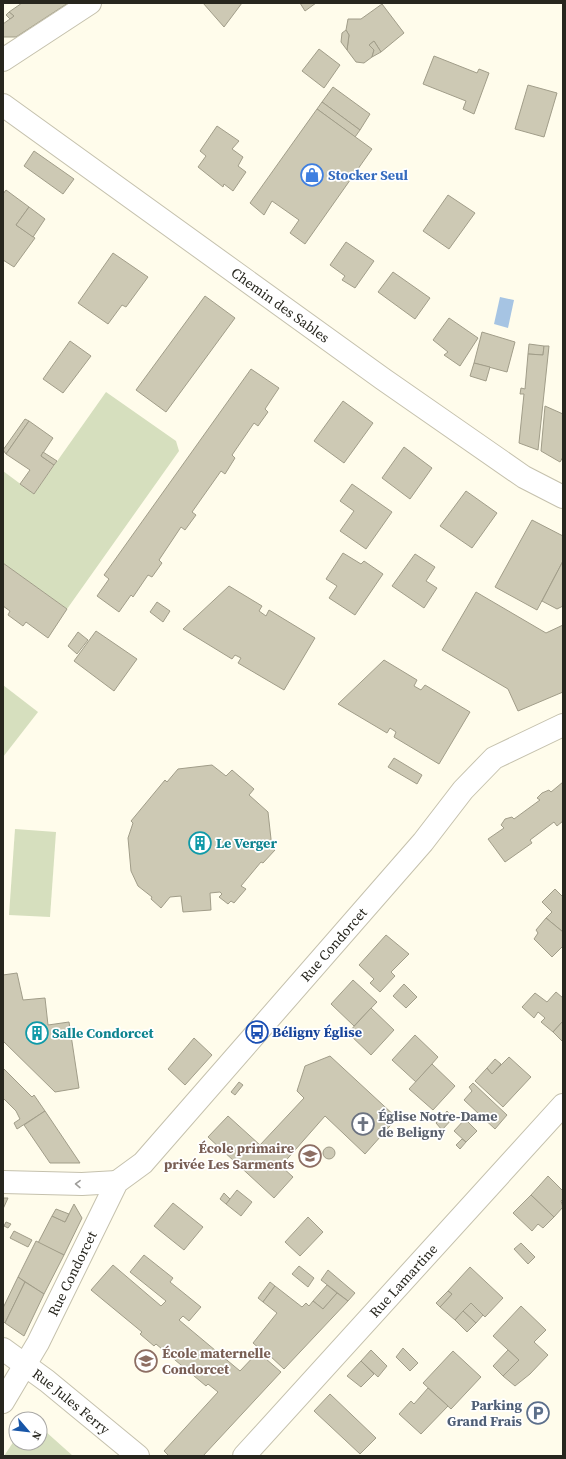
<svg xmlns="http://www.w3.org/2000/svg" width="566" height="1459" font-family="'Source Serif 4',serif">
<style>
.green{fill:#d6dfbe}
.water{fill:#a6c4e3}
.building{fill:#cdc9b4;stroke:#a19d89}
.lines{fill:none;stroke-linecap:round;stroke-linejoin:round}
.minor-casing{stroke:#c5c1ad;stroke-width:24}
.minor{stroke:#fff;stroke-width:22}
.oneway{stroke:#9e9d9a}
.labels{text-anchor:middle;stroke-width:3.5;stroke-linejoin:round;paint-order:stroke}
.shop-label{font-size:14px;font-weight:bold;fill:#366cbe;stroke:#fff;text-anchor:start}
.street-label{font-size:14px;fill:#27261e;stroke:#fff}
.culture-label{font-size:14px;font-weight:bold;fill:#0d838f;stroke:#fff;text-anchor:start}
.transit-label{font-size:14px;font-weight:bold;fill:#164399;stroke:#fff;text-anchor:start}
.worship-label{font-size:14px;font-weight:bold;fill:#5b616d;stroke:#fff;text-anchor:start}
.education-label{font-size:14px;font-weight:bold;fill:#785e54;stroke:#fff;text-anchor:end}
.service-label{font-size:14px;font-weight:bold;fill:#4e5e75;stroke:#fff;text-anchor:end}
</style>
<rect width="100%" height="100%" fill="#fffceb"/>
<g class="green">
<polygon points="106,392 176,441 179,451 67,609 3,563 3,471 34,494"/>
<polygon points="3,685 38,712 3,757"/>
<polygon points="15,829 56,832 50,917 9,915"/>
<polygon points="40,1431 45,1431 73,1456 4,1456 16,1438 16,1443 40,1443"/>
</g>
<polygon class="water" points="500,297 514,300 508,328 494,324"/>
<g class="building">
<polygon points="22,3 68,3 16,37 3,37 3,24 14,16 9,12"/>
<polygon points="203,3 242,3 224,27"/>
<polygon points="300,3 316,3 305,11"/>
<polygon points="382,4 404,33 381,52 374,41 369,45 374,50 372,57 364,63 356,62 347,50 349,35 346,30 348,19 361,19"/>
<polygon points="9,12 14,16 10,19 6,15"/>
<polygon points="346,30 349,35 347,50 341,42 342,33"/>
<polygon points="374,41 381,52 372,57 374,50 369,45"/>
<polygon points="319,49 340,65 324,88 302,71"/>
<polygon points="434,56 477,73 479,69 489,73 474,114 463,109 466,101 423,84"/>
<polygon points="528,85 557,93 544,137 515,129"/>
<polygon points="333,87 370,114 360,130 322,102"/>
<polygon points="322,102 360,130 355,137 317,109"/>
<polygon points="317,109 372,149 305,244 290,233 299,220 272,201 264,215 250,203"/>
<polygon points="217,126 239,141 232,149 243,157 238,166 246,172 233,191 224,184 223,187 198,167 206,156 200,151"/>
<polygon points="34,151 74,179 63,194 24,166"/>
<polygon points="6,190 29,207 16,225 35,238 14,267 3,260 3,194"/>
<polygon points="448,195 475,213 449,249 423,231"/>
<polygon points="29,207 45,219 33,237 16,225"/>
<polygon points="346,242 374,261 355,288 342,280 345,276 330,265"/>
<polygon points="113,253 148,277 126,307 122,305 108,324 78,303"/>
<polygon points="393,272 430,298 415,319 378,292"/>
<polygon points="205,296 235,318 166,412 136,390"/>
<polygon points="449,318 478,338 460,366 444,355 448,352 433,340"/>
<polygon points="482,332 515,342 507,372 474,363"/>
<polygon points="70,341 91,356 63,393 43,379"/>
<polygon points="529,344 544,346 543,355 528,354"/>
<polygon points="544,346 549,346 538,450 519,443 524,394 520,394 521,388 525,389 528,354 543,355"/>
<polygon points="474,363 490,367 486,381 470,376"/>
<polygon points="251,369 279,388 265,409 268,412 258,426 254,423 232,455 235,458 225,474 221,471 192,512 196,515 185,530 181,527 159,560 162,563 152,577 148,575 133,597 131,595 119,612 97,596 109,579 104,575"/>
<polygon points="343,401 373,423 344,463 314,441"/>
<polygon points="545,406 563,414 563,457 560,462 541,451"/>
<polygon points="25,419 29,421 6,454 3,450"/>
<polygon points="29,421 53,438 41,456 54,465 34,494 20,484 30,470 6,454"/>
<polygon points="404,447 432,468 410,499 382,478"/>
<polygon points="43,452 57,461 54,465 41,456"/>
<polygon points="352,484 392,512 366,549 340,531 354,511 340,501"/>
<polygon points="466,491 497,513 472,548 440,526"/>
<polygon points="532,520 563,536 563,561 537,610 495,587"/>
<polygon points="343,553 361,564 364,561 383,574 355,615 329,598 337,586 326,579"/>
<polygon points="415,554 435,567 426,581 437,588 424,608 392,586"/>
<polygon points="563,561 563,606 557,609 542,601"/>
<polygon points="3,563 67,609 48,638 26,622 23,626 8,615 10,611 3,606"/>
<polygon points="229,586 262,606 259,611 266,616 269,610 315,638 284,690 238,663 241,658 235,655 232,659 183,629"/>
<polygon points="476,592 546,633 563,625 563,692 518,711 508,689 442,650"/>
<polygon points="157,602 170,611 163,622 150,612"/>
<polygon points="96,631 137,659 114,691 74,661"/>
<polygon points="78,632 88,640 77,654 68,646"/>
<polygon points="384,660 417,680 414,686 421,690 425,685 470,712 439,764 394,737 396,732 390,728 387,733 338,704"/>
<polygon points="394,758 422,775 417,784 388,767"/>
<polygon points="212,765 226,776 232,770 254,789 249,795 268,812 272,848 275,850 263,863 261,862 241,886 246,889 234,903 231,901 228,904 219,897 222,894 220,892 210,893 211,910 183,912 181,896 170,897 161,908 151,899 152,897 138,886 131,871 128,838 133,823 131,821 165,780 167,782 178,769"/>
<polygon points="563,782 563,821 557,826 554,822 530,840 532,843 505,862 488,839 504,828 501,825 505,819 512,817 514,819 540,800 537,798 542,793 549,790 551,792"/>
<polygon points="555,889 563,897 563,932 546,918 552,912 542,902"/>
<polygon points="546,918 563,932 563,946 552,957 534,939 538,933 536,930"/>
<polygon points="386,935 409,954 391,972 395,976 380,992 370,983 374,979 359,965"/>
<polygon points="17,973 23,1000 45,998 48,1025 69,1022 79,1088 55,1092 3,1041 3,975"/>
<polygon points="353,980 377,1002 354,1026 331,1004"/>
<polygon points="404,984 417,997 406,1008 393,996"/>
<polygon points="556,992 563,998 563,1021 553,1032 541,1022 545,1018 538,1012 534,1018 522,1007 535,993 547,1002"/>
<polygon points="371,1008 394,1030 371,1055 348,1033"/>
<polygon points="563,1021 563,1042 553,1032"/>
<polygon points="415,1035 438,1057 416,1082 392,1060"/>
<polygon points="194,1038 212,1055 185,1085 168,1069"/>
<polygon points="330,1056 397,1118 365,1154 325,1116 281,1166 293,1177 274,1198 208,1137 228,1116 260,1145 304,1098 297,1091 305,1066"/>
<polygon points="509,1057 531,1077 503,1107 475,1081 487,1068 492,1074"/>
<polygon points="495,1059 501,1064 492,1074 487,1068"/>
<polygon points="432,1064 455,1086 433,1110 409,1089"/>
<polygon points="3,1068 32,1097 34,1095 45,1111 17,1129 14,1123 20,1119 16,1111 3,1098"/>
<polygon points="239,1082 243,1085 235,1095 231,1092"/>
<polygon points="473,1083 507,1115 495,1129 464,1100 472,1091 469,1087"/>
<polygon points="45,1111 80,1163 50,1163 24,1125"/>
<polygon points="447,1111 453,1118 442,1130 436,1123"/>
<polygon points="465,1119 477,1131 466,1142 454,1131"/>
<polygon points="462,1139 466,1142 460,1149 456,1145"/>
<circle cx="329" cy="1153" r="6"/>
<polygon points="548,1176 563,1191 563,1199 561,1201 563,1207 554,1217 531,1195"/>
<polygon points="237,1190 252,1202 241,1216 226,1204"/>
<polygon points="224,1193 230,1199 226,1204 220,1199"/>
<polygon points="531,1195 554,1217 543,1228 538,1224 532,1231 513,1213"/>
<polygon points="3,1198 8,1198 3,1209"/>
<polygon points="173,1203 203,1227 184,1250 154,1226"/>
<polygon points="74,1204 82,1218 64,1255 38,1243 52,1216 65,1222"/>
<polygon points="56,1209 69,1214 65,1222 52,1216"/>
<polygon points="308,1217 323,1232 300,1256 285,1242"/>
<polygon points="6,1222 11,1224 8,1228 4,1226"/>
<polygon points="14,1231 32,1240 28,1247 10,1238"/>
<polygon points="36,1241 64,1255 44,1294 18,1277"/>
<polygon points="521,1243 535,1257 528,1264 514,1249"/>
<polygon points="144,1255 173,1278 170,1282 201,1307 189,1321 183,1316 179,1320 240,1371 258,1352 281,1372 203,1456 169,1456 164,1451 218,1392 208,1384 206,1386 156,1344 154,1346 140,1334 142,1332 91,1290 113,1265 161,1306 166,1301 130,1272"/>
<polygon points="299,1266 314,1278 308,1287 292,1274"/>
<polygon points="470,1267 503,1298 485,1317 471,1303 455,1320 440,1307 452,1294 448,1291"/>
<polygon points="328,1270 355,1293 348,1301 321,1280"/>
<polygon points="18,1277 25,1282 5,1323 3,1321 3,1308"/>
<polygon points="25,1282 44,1294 24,1336 5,1323"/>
<polygon points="270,1282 275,1286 263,1302 258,1298"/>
<polygon points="327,1285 337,1293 323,1309 313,1301"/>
<polygon points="275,1286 302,1307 306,1303 309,1306 313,1301 323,1309 337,1293 348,1301 284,1369 269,1355 268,1356 253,1343 277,1313 263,1302"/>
<polygon points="448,1291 452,1294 440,1307 436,1303"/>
<polygon points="471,1303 483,1315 476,1323 463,1311"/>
<polygon points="521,1306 546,1330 534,1342 548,1355 530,1374 515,1386 503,1376 519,1360 493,1336"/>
<polygon points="463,1311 476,1323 467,1332 455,1320"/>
<polygon points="403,1348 418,1363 410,1371 396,1357"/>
<polygon points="371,1350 387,1366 378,1377 361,1361"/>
<polygon points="508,1350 519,1360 503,1376 493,1366"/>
<polygon points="453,1351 481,1377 451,1409 423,1383"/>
<polygon points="361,1361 374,1374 361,1387 347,1376"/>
<polygon points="428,1388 448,1406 421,1434 399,1414 411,1401 414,1404"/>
<polygon points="330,1394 376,1438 360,1454 314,1411"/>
</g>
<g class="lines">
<g class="minor-casing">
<g id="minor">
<polyline points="3,60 90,3"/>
<path id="s1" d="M3,105L383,379L524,477L563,497"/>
<polyline points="3,1182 82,1184 117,1182"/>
<path id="s2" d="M3,1349L47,1381L138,1456"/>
<path id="s3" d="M3,1402L38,1343L117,1182L143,1163L423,842L463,790L494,758L563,725"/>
<path id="s4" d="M244,1456L563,1105"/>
</g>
</g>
<use href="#minor" class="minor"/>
</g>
<defs><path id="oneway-chevron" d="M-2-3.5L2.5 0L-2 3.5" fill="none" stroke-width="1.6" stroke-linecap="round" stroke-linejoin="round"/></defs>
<use class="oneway" href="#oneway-chevron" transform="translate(78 1184) rotate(-179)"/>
<defs>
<g id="shop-ring" transform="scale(1.15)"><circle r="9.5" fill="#fff" stroke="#3f7fe0" stroke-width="1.5"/><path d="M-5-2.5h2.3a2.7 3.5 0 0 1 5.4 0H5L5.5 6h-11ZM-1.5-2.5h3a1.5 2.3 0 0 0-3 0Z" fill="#3f7fe0"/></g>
<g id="building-ring" transform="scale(1.15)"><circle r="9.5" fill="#fff" stroke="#0f9aa8" stroke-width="1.5"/><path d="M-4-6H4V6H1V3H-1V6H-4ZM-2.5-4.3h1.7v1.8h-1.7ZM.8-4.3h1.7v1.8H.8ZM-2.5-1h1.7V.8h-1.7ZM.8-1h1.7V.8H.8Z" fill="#0f9aa8"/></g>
<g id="bus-ring" transform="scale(1.15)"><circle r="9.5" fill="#fff" stroke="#1a4fb4" stroke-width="1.5"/><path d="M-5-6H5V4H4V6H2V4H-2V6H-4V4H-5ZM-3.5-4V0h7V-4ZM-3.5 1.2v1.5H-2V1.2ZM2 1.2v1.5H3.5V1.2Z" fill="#1a4fb4"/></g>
<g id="church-ring" transform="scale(1.15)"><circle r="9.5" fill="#fff" stroke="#6b7280" stroke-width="1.5"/><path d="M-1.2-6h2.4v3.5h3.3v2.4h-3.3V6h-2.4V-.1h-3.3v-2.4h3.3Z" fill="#6b7280"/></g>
<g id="school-ring" transform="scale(1.15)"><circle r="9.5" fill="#fff" stroke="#8d6e63" stroke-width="1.5"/><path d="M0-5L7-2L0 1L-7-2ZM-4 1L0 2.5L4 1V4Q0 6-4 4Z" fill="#8d6e63"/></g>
<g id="parking-ring" transform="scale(1.15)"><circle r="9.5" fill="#fff" stroke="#5c6f8a" stroke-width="1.5"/><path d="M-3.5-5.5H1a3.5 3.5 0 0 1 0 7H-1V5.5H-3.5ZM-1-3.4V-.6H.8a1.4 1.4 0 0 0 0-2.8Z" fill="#5c6f8a"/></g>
</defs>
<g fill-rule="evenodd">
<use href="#shop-ring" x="312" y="175"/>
<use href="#building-ring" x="200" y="843"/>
<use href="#bus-ring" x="257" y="1032"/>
<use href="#building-ring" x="37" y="1033"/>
<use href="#church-ring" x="363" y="1124"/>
<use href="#school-ring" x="310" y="1156"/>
<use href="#school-ring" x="146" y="1361"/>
<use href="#parking-ring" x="538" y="1413"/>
</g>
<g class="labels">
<g class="shop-label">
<text x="328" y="180">Stocker Seul</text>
</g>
<g class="street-label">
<text dy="5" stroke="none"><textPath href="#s1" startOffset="342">Chemin des Sables</textPath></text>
<text dy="5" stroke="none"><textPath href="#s3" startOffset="570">Rue Condorcet</textPath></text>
<text dy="5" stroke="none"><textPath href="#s3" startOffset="146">Rue Condorcet</textPath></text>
<text dy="5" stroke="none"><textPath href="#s4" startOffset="237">Rue Lamartine</textPath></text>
<text dy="5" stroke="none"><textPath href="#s2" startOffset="86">Rue Jules Ferry</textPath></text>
</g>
<g class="culture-label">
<text x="216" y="848">Le Verger</text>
<text x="52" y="1038">Salle Condorcet</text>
</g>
<g class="transit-label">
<text x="272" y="1037">Béligny Église</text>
</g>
<g class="worship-label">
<text x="378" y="1121">Église Notre-Dame<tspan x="378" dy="16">de Beligny</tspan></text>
</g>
<g class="education-label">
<text x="294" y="1153">École primaire<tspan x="294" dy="16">privée Les Sarments</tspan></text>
<text x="162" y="1358" text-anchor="start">École maternelle<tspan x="162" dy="16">Condorcet</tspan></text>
</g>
<g class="service-label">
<text x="522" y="1410">Parking<tspan x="522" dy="16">Grand Frais</tspan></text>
</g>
</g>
<rect width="566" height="1459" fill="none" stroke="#27261e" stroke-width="8"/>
<g transform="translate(28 1431) rotate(118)"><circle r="19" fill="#ffffff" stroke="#a9a8a5"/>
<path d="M0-3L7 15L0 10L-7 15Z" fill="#1856a7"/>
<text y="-6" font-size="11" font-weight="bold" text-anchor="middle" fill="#27261e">N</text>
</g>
</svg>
